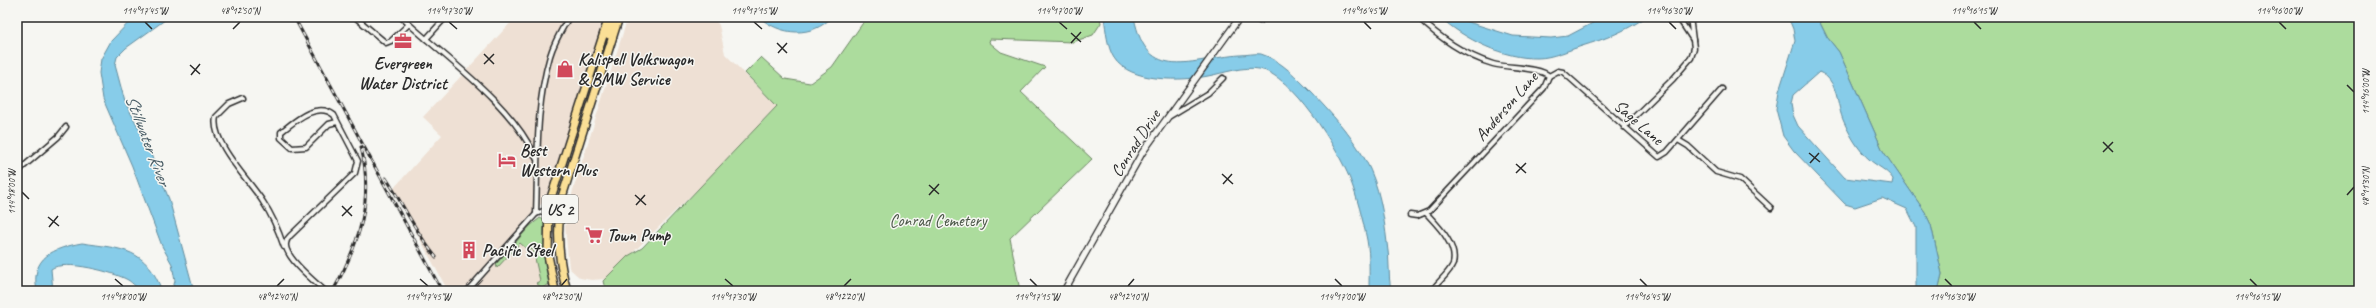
<svg xmlns="http://www.w3.org/2000/svg" width="2376" height="308" font-family="Caveat,sans-serif">
<style>
.built{fill:#eee0d4}
.green{fill:#acdc9d;stroke:#6c8464}
.water{fill:#87cce9;stroke:#628c9d;fill-rule:evenodd}
.lines{fill:none;stroke-linecap:round;stroke-linejoin:round}
.minor-casing{stroke:#2b2b2b;stroke-width:7}
.secondary-casing{stroke:#2b2b2b;stroke-width:8}
.trunk-casing{stroke:#2b2b2b;stroke-width:10}
.minor{stroke:#f6f6f2;stroke-width:4}
.secondary{stroke:#f6f6f2;stroke-width:5.5}
.trunk{stroke:#fadf96;stroke-width:7}
.rail-casing{stroke:#2b2b2b;stroke-width:3}
.rail{stroke:#f6f6f2;stroke-width:1.5;stroke-dasharray:4.5;stroke-linecap:butt}
.ticks{fill:none;stroke:#2b2b2b;stroke-width:1.5}
.labels{text-anchor:middle;stroke-width:3;stroke-linejoin:round;paint-order:stroke}
.shield{fill:#f6f6f2;stroke:#686867;stroke-width:1}
.shield-label{font-size:16px;font-weight:bold;fill:#2b2b2b}
.poi-label{font-size:17px;font-weight:bold;fill:#2b2b2b;stroke:#f6f6f2;text-anchor:start}
.street-label{font-size:17px;fill:#2b2b2b;stroke:#f6f6f2}
.park-label{font-size:17px;fill:#4b5748;stroke:#f6f6f2}
.water-label{font-size:18px;font-style:italic;fill:#475b64;stroke:#f6f6f2}
.neatline{fill:none;stroke:#2b2b2b;stroke-width:1.5}
.ticks-label{font-size:10px;text-anchor:middle;fill:#2b2b2b}
</style>
<rect width="100%" height="100%" fill="#f6f6f2"/>
<filter id="ink" filterUnits="userSpaceOnUse"><feTurbulence type="fractalNoise" baseFrequency=".025" numOctaves="2"/><feDisplacementMap in="SourceGraphic" scale="8" xChannelSelector="R" yChannelSelector="G"/><feConvolveMatrix kernelMatrix="1 2 1 2 8 2 1 2 1" color-interpolation-filters="sRGB"/></filter>
<g filter="url(#ink)">
<g class="built">
<polygon points="516,17 606,17 546,199 468,285 461,291 448,291 393,189 442,135 423,117"/>
<polygon points="628,17 712,17 719,25 725,54 777,106 714,173 606,279 591,280 580,278 569,268 565,226 573,190"/>
<polygon points="540,218 544,220 545,259 552,291 471,291 530,226"/>
</g>
<g class="green">
<polygon points="867,17 1100,17 1101,23 1093,35 1073,42 990,39 989,42 1001,52 1045,67 1021,92 1092,159 1010,238 1020,291 610,291 604,285 603,281 628,256 642,248 777,106 745,73 761,57 785,79 810,83 832,67"/>
<polygon points="1817,17 2359,17 2359,291 1938,291 1942,274 1931,225 1925,212 1883,151 1839,52 1827,37"/>
<polygon points="540,218 544,220 545,259 550,284 542,288 536,283 540,281 533,249 528,250 520,243 497,268 496,264 530,226"/>
</g>
<g class="water">
<polygon points="134,17 169,17 126,48 117,57 115,65 125,102 146,142 169,199 194,291 172,291 175,281 172,264 162,246 132,166 103,99 99,73 101,59 111,41"/>
<path d="M759,17H832C812,38 781,36 759,17Z"/>
<path d="M1104,17H1134C1147,85 1192,58 1240,55C1246,55 1255,53 1261,54C1281,60 1297,78 1311,92C1330,112 1353,137 1366,161C1379,185 1384,216 1387,243C1390,259 1388,275 1391,291H1369C1369,273 1370,257 1367,240C1363,220 1357,197 1350,179C1338,149 1292,74 1259,69C1243,66 1224,73 1208,76C1183,81 1130,83 1114,58C1107,47 1106,30 1104,17Z"/>
<path d="M1440,17H1460L1465,21L1513,36L1551,38L1568,36L1604,17H1646C1626,31 1605,39 1582,46C1569,50 1552,58 1538,58C1504,59 1464,39 1440,17Z"/>
<path d="M1788,17H1817L1827,37L1839,52L1883,151L1925,212L1931,225L1942,274L1938,291H1916V227L1907,209L1882,198L1855,207L1845,204L1794,151L1783,136L1776,109L1779,91L1795,41L1793,29ZM1819,72C1839,80 1836,105 1844,122C1850,135 1858,150 1870,160C1878,167 1886,169 1893,179L1892,184L1845,178L1798,126L1793,115L1791,104L1793,95Z"/>
<path d="M82,243C123,249 146,248 162,291C156,291 149,292 143,291C138,290 133,283 128,280C114,272 64,259 51,269L53,291H37C30,257 54,248 82,243Z"/>
</g>
<g class="lines">
<g class="minor-casing">
<g id="minor">
<polyline points="355,17 386,43 391,41 409,24 401,17"/>
<polyline points="1678,17 1693,40"/>
<polyline points="1260,21 1260,17"/>
<path d="M409,24C451,62 512,105 536,158"/>
<polyline points="426,39 446,17"/>
<polyline points="1549,76 1558,71 1563,72 1659,157 1667,152 1722,89"/>
<path d="M243,98L229,104L216,117C210,142 251,182 263,202C272,215 279,232 284,247"/>
<polyline points="1170,116 1208,93 1223,78"/>
<polyline points="1624,127 1673,79 1691,58 1694,48 1690,17"/>
<polyline points="1678,140 1688,146 1716,172 1740,179 1771,208"/>
<polyline points="17,172 58,137 66,127"/>
<path d="M1426,213C1437,225 1458,245 1453,264C1449,274 1437,282 1432,291"/>
<polyline points="536,214 548,209"/>
<path d="M1410,215L1417,216L1429,211L1544,88L1549,76C1540,67 1507,68 1493,64C1466,56 1438,37 1418,17"/>
<path d="M325,291C316,283 284,257 286,244C286,242 288,238 290,236L355,173L358,161L334,115C317,101 295,121 281,132V138L292,148L306,147L329,124L337,122"/>
<path d="M467,291L536,214C538,161 535,107 550,56C554,42 562,29 569,17"/>
</g>
</g>
<g class="secondary-casing">
<polyline id="secondary" points="1064,291 1142,153 1240,17"/>
</g>
<g class="trunk-casing">
<g id="trunk">
<polyline points="609,35 614,17"/>
<polyline points="555,291 548,255 549,204 609,17"/>
<path d="M567,291C558,260 556,228 562,197L619,17"/>
</g>
</g>
<use href="#minor" class="minor"/>
<use href="#secondary" class="secondary"/>
<use href="#trunk" class="trunk"/>
<g class="rail-casing">
<g id="rail">
<polyline points="294,17 442,291"/>
<path d="M386,178C403,204 416,233 436,257"/>
<path d="M333,291C359,244 374,201 361,147"/>
</g>
</g>
<use href="#rail" class="rail"/>
</g>
</g>
<path class="ticks" d="M145,22L152,29M449,22L457,29M754,22L762,29M1059,22L1067,29M1364,22L1371,29M1669,22L1676,29M1974,22L1981,29M2279,22L2286,29M233,29L240,22M1071,33L1081,42M777,43L787,53M1071,43L1081,32M778,53L787,43M484,54L494,64M484,64L494,54M190,65L200,74M191,75L200,64M2347,85L2354,92M2103,142L2113,152M2103,152L2113,142M1809,153L1820,162M1810,163L1819,153M1516,164L1526,173M1516,173L1526,163M1222,174L1233,184M1223,184L1232,174M929,185L939,194M22,192L29,199M635,195L646,205M929,195L939,184M2347,195L2354,187M636,205L645,195M342,206L352,216M342,216L352,206M48,217L59,226M49,227L58,216M115,279L123,286M420,279L428,286M725,279L733,286M1030,279L1037,286M1335,279L1342,286M1640,279L1647,286M1945,279L1952,286M2250,279L2257,286M277,286L284,279M561,286L567,279M844,286L851,279M1128,286L1134,279"/>
<defs>
<g id="office-bare" transform="scale(1.38)"><path d="M-6-3h4V-5.5h4V-3h4V5H-6ZM-1-4.5V-3h2v-1.5ZM-6 0V1H6V0Z" fill="#d1495b" stroke="#f6f6f2" stroke-width="2.5" paint-order="stroke"/></g>
<g id="shop-bare" transform="scale(1.38)"><path d="M-5-2.5h2.3a2.7 3.5 0 0 1 5.4 0H5L5.5 6h-11ZM-1.5-2.5h3a1.5 2.3 0 0 0-3 0Z" fill="#d1495b" stroke="#f6f6f2" stroke-width="2.5" paint-order="stroke"/></g>
<g id="hotel-bare" transform="scale(1.38)"><path d="M-6-4.5h1.5V1H6V5H4.5V3h-9V5H-6ZM-4 0a1.8 1.8 0 1 1 3.6 0ZM.5 0V-2.5h3Q6-2.5 6 0Z" fill="#d1495b" stroke="#f6f6f2" stroke-width="2.5" paint-order="stroke"/></g>
<g id="supermarket-bare" transform="scale(1.38)"><path d="M-6-5.5h2.5l.6 2H6L4.5 2H-2.5L-4.4-4H-6ZM-1.5 3.2a1.3 1.3 0 1 0 .1 0ZM3 3.2a1.3 1.3 0 1 0 .1 0Z" fill="#d1495b" stroke="#f6f6f2" stroke-width="2.5" paint-order="stroke"/></g>
<g id="building-bare" transform="scale(1.38)"><path d="M-4-6H4V6H1V3H-1V6H-4ZM-2.5-4.3h1.7v1.8h-1.7ZM.8-4.3h1.7v1.8H.8ZM-2.5-1h1.7V.8h-1.7ZM.8-1h1.7V.8H.8Z" fill="#d1495b" stroke="#f6f6f2" stroke-width="2.5" paint-order="stroke"/></g>
</defs>
<g fill-rule="evenodd">
<use href="#office-bare" x="403" y="41"/>
<use href="#shop-bare" x="565" y="69"/>
<use href="#hotel-bare" x="507" y="160"/>
<use href="#supermarket-bare" x="594" y="235"/>
<use href="#building-bare" x="469" y="250"/>
</g>
<g class="labels">
<rect class="shield" x="542" y="195" width="36" height="28" rx="3"/>
<g class="shield-label">
<text x="560" y="215">US 2</text>
</g>
<g class="poi-label">
<text x="578" y="65">Kalispell Volkswagon<tspan x="578" dy="20">&amp; BMW Service</tspan></text>
<text x="403" y="69" text-anchor="middle">Evergreen<tspan x="403" dy="20">Water District</tspan></text>
<text x="520" y="156">Best<tspan x="520" dy="20">Western Plus</tspan></text>
<text x="607" y="241">Town Pump</text>
<text x="482" y="256">Pacific Steel</text>
</g>
<g class="street-label">
<text transform="translate(1506 106) rotate(-49)" y="6">Anderson Lane</text>
<text transform="translate(1639 122) rotate(41)" y="6">Sage Lane</text>
<text transform="translate(1135 143) rotate(-57)" y="6">Conrad Drive</text>
</g>
<g class="park-label">
<text x="938" y="226">Conrad Cemetery</text>
</g>
<g class="water-label">
<text transform="translate(148 140) rotate(69)" y="6">Stillwater River</text>
</g>
</g>
<rect width="2376" height="308" fill="none" stroke="#f6f6f2" stroke-width="44"/>
<rect x="22" y="22" width="2332" height="264" class="neatline"/>
<g class="ticks-label">
<text x="145" y="14">114°17'45"W</text>
<text x="240" y="14">48°12'50"N</text>
<text x="449" y="14">114°17'30"W</text>
<text x="754" y="14">114°17'15"W</text>
<text x="1059" y="14">114°17'00"W</text>
<text x="1364" y="14">114°16'45"W</text>
<text x="1669" y="14">114°16'30"W</text>
<text x="1974" y="14">114°16'15"W</text>
<text x="2279" y="14">114°16'00"W</text>
<text transform="translate(2365 92) rotate(-90)" y="4">114°16'00"W</text>
<text transform="translate(2365 187) rotate(-90)" y="4">48°11'30"N</text>
<text transform="translate(11 192) rotate(-90)" y="4">114°18'00"W</text>
<text x="123" y="300">114°18'00"W</text>
<text x="277" y="300">48°12'40"N</text>
<text x="428" y="300">114°17'45"W</text>
<text x="561" y="300">48°12'30"N</text>
<text x="733" y="300">114°17'30"W</text>
<text x="844" y="300">48°12'20"N</text>
<text x="1037" y="300">114°17'15"W</text>
<text x="1128" y="300">48°12'10"N</text>
<text x="1342" y="300">114°17'00"W</text>
<text x="1647" y="300">114°16'45"W</text>
<text x="1952" y="300">114°16'30"W</text>
<text x="2257" y="300">114°16'15"W</text>
</g>
</svg>
